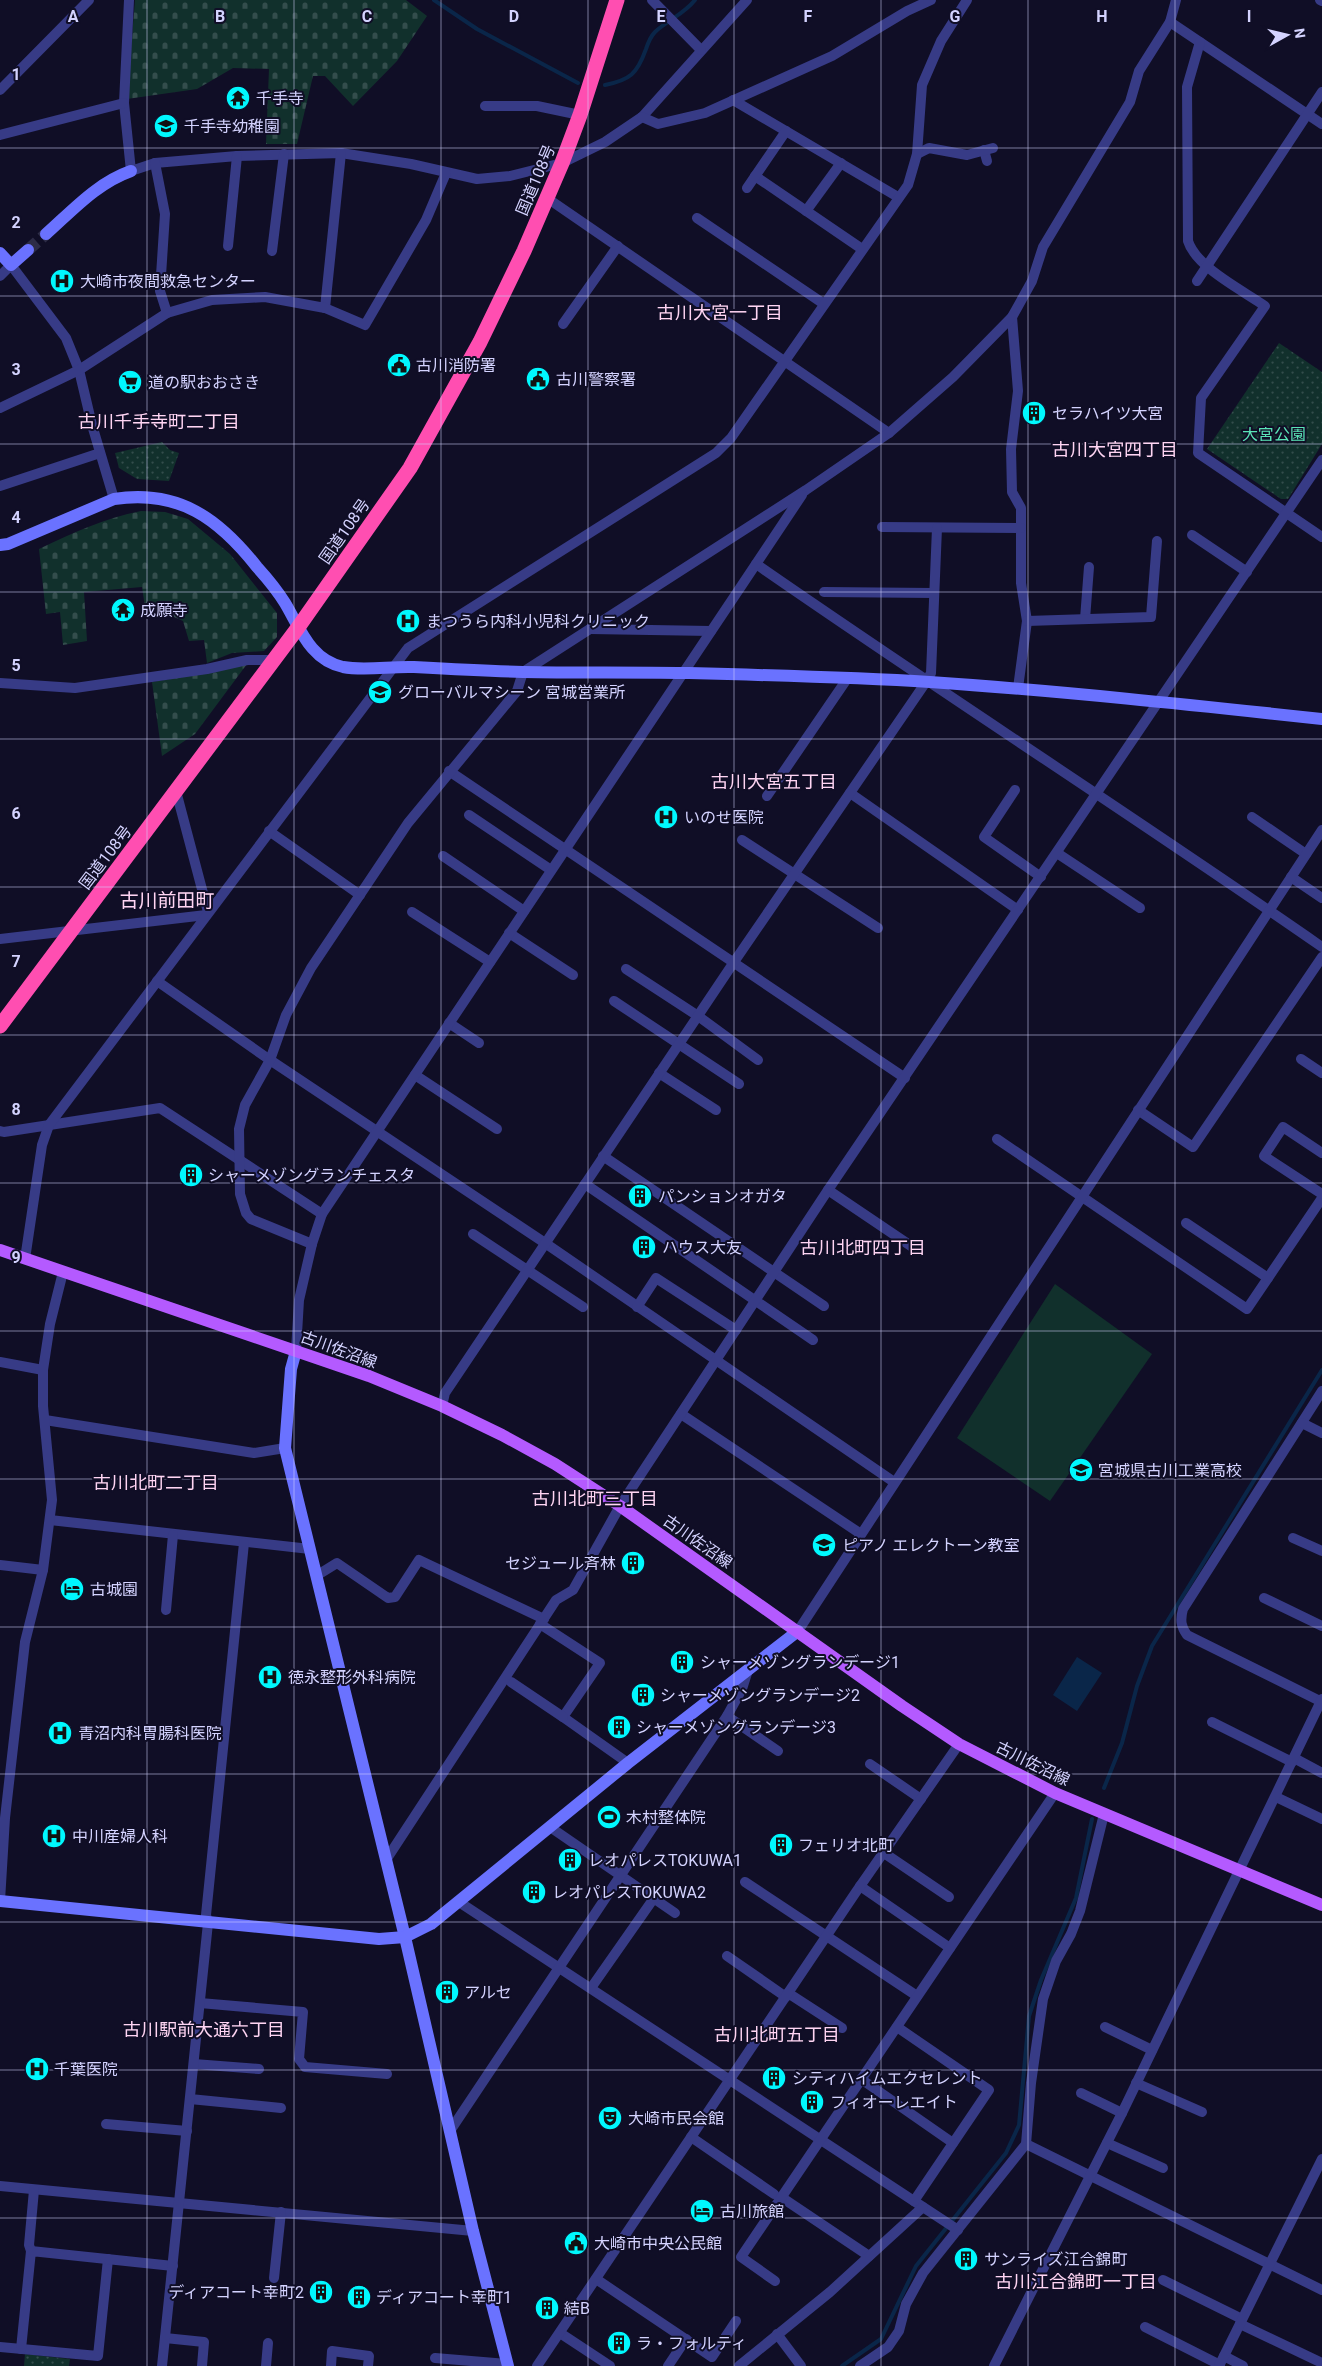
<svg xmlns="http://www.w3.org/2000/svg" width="1322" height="2366" font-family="Roboto,'Noto Sans JP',sans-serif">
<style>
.green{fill:#11302c}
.cemetery{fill:url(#cemetery-stones)}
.park{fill:url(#park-dots)}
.water{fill:#0a2649}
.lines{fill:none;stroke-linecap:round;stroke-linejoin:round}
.stream{stroke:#0a2649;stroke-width:4}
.secondary-tunnel{stroke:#2d2c47;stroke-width:12;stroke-dasharray:12 6;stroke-linecap:butt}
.street{stroke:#373b86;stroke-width:10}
.secondary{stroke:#6a72ff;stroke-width:12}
.primary{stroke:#b45aff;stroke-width:12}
.highway{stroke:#ff4eb1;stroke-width:15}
.grid{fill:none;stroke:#d4d3ff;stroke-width:1;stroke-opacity:0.55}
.labels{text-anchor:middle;stroke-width:4;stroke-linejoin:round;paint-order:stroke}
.poi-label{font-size:16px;fill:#d4d3ff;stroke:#100e26;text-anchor:start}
.street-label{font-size:16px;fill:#d4d3ff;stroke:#100e26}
.park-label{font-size:16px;fill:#5ae4b7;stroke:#100e26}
.neighbourhood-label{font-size:18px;fill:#ffd5f3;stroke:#100e26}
.quarter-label{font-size:19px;fill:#ffd5f3;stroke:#100e26}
.grid-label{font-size:16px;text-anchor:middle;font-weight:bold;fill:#d4d3ff;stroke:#100e26;stroke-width:4;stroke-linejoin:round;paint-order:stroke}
</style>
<defs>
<pattern id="cemetery-stones" width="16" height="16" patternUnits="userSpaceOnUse" patternTransform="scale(1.25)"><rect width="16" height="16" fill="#11302c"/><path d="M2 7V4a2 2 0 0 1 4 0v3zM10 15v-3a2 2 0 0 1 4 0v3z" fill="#334d4c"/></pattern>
<pattern id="park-dots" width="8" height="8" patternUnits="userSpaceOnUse" patternTransform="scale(1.25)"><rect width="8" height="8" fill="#11302c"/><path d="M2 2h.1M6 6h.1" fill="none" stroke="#334d4c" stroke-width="1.8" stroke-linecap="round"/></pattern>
</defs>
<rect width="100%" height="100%" fill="#100e26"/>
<polygon class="green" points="1055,1284 1152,1354 1050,1501 957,1438"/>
<g class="cemetery">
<polygon points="135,0 406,0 427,16 397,61 353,106 325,76 313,76 297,144 266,144 269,69 233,68 197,89 127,99"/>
<path d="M141,511L165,512L188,519L230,554L277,613V637L264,651L232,653L207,663L204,640L189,641L183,621L174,617L171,602L145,607L142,587L84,592L87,641L63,645L60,612L46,614L39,549C73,533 104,518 141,511Z"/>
<polygon points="247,664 195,734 162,756 152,682 207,673"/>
</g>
<g class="park">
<polygon points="1279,343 1322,372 1322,444 1288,499 1281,499 1207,449"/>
<polygon points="162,442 170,450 179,453 169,481 137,479 119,468 115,453"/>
<polygon points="25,2354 70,2359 69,2366 24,2366"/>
</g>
<polygon class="water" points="1077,1657 1102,1673 1077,1711 1053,1695"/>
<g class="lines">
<g class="stream">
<polyline points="434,0 477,29 578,83"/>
<path d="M605,85C630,80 637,74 646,49C648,43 650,37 655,32C668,20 684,14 695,0"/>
<polyline points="1104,1788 1122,1743 1137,1686 1152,1646 1322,1370"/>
<polyline points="842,2366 881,2339 916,2266 1006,2153 1019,2125 1029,2016 1041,1980 1076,1898 1092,1819"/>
</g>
<polyline class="secondary-tunnel" points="28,250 46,234"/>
<g class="street">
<polyline points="129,0 124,103 131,171 155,163 237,156 341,153 411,164 477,179 510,176 562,163 605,142 642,117 747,0"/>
<polyline points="652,0 701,50"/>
<polyline points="1320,0 1322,1"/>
<polyline points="1170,22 1322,124"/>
<path d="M1200,42L1187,87L1188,241C1196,267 1242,290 1265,306L1201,398L1198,453L1322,537"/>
<polyline points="0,90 89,0"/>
<polyline points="733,100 898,197"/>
<polyline points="485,106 537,106 580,115"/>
<polyline points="642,117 658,124 705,113 832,56 907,11 931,0"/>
<polyline points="0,135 124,103"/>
<polyline points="984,150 987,161"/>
<polyline points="917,154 929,148 967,155 993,148"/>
<polyline points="755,176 862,249"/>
<polyline points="747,188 786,131"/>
<polyline points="547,198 889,433"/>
<polyline points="806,211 841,163"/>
<polyline points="697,218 824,304"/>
<polyline points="228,246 237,156"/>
<polyline points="272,251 284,154"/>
<polyline points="0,276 11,265 66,338 79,370 92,425 114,499"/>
<polyline points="1197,281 1322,92"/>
<polyline points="325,308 341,153"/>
<polyline points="167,313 212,300 265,297 325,308 365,325 426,220 446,173"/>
<polyline points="1012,317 1018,391 1011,449 1012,492 1021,508 1021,583 1027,621 1018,688"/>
<polyline points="563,324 618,246"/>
<polyline points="0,408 79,370 167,313 160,291 165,214 155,163"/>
<polyline points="0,486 100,453"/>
<polyline points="882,527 1021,528"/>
<polyline points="1192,535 1247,572"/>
<path d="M756,564C943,694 1135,817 1322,947"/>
<polyline points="824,592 934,593"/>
<polyline points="1085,619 1089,567"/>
<polyline points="1027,621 1151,617 1157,541"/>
<polyline points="590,629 711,631"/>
<polyline points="0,683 75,688 207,669 247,660 273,660"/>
<polyline points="449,771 905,1078"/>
<polyline points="1015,790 984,837 1041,877"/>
<polyline points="176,791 208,912"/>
<polyline points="850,793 1018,910"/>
<polyline points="767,796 847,679"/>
<polyline points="469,815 551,870"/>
<polyline points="1252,817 1306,854"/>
<polyline points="269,831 360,895"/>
<polyline points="742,840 878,928"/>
<polyline points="1057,853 1140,908"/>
<polyline points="443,856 524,911"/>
<polyline points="1291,877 1322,898"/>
<polyline points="412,912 490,962"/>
<polyline points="509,933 573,975"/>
<polyline points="0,939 206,915"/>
<polyline points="626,969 698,1016 758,1060"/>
<polyline points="157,981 270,1060 545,1243 894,1482"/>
<polyline points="614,1001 739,1084"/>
<polyline points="449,1023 479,1043"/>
<polyline points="1301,1059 1322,1073"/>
<polyline points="659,1073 716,1110"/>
<polyline points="415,1075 497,1129"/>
<polyline points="1138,1110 1193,1147 1322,957"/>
<polyline points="0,1131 4,1132 160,1108 322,1214"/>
<polyline points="997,1139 1247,1309 1322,1198"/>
<polyline points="1322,1153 1283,1127 1264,1156 1322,1194"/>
<polyline points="603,1156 824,1306"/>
<polyline points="585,1184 813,1340"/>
<polyline points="828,1190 911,1246"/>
<polyline points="1186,1223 1268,1278"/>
<polyline points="473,1234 583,1307"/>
<polyline points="312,1244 251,1219 246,1213 240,1194 239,1129 245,1105 270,1060 286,1015 311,968 408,823 517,691 523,672 806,490 889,433 953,377 1012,317 1032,281 1043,247 1130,102 1139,71 1170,22 1176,0"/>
<polyline points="25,1259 42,1145 49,1125 408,648 716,453 731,438 908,185 917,154 922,85 941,41 967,0"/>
<polyline points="637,1307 656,1278 736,1330"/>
<polyline points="296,1351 299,1300 312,1244 322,1214 802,495"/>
<polyline points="0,1362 43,1370"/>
<path d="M1322,1391L1183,1609C1180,1620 1181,1627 1187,1635L1322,1702"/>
<polyline points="442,1406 445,1393 734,962 926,682 931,673 937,528"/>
<polyline points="681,1414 861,1534"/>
<polyline points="45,1420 254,1453 285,1448"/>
<polyline points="1302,1423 1322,1433"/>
<polyline points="50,1520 310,1549"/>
<polyline points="1293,1538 1322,1551"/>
<polyline points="0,1565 43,1570"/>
<polyline points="316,1576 337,1563 388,1598 395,1597 419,1560 544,1619"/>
<polyline points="1264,1598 1322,1626"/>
<polyline points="166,1610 173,1535"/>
<polyline points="540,1624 600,1663 563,1717 628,1763"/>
<polyline points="798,1631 1322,830"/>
<polyline points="511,1682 563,1717"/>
<polyline points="727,1716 778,1751"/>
<polyline points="1212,1722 1292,1762"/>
<polyline points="1294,1758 1322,1773"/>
<polyline points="870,1764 921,1799"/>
<polyline points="1276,1797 1322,1819"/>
<polyline points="550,1827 675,1913"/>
<polyline points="884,1853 949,1897"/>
<polyline points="386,1860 556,1600 573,1590 620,1506 828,1190 1322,460"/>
<polyline points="745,1882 917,1996"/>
<polyline points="860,1886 950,1948"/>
<polyline points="0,1901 5,1818 25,1642 43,1570 52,1500 43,1406 43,1370 50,1324 63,1272"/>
<polyline points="459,1902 958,2230"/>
<polyline points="727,1956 786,1997"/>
<polyline points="591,1988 654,1898"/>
<polyline points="788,1993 842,2028"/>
<polyline points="200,2003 303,2012 299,2059 305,2067 387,2074"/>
<polyline points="897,2027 989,2090 914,2201"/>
<polyline points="1105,2027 1152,2050"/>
<polyline points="194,2064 259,2069"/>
<polyline points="861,2079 953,2143"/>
<polyline points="1136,2083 1202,2112"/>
<polyline points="1081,2093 1122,2113"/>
<polyline points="190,2099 281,2108"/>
<polyline points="106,2124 187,2131"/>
<polyline points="450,2131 727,1716 742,1689 749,1667"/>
<polyline points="691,2137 774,2194"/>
<polyline points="1107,2143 1163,2168"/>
<polyline points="1026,2144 1322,2290"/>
<polyline points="0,2186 473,2231"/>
<polyline points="781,2197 869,2256"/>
<polyline points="31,2251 29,2245 34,2190"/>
<polyline points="274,2278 281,2212"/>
<polyline points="596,2279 712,2357 736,2321"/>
<polyline points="1163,2280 1242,2319"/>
<polyline points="775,2281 741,2257 1055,1793"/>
<polyline points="1240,2324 1320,2362"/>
<polyline points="1145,2327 1220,2365"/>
<polyline points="560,2333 610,2366"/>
<polyline points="777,2334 801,2366"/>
<polyline points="165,2338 204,2342 202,2366"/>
<polyline points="0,2347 98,2356 108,2259"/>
<polyline points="21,2349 31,2251 173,2266"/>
<polyline points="1224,2356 1243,2366"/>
<polyline points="435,2358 507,2364"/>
<polyline points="162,2366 208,1923 206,1915 244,1543"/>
<polyline points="266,2366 268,2343"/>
<polyline points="331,2366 332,2351 369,2356 368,2366"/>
<polyline points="537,2366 856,1892 959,1744"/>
<polyline points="668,2366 686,2339"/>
<polyline points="739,2366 830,2292 923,2207"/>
<polyline points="860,2366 888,2347 899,2331 906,2304 923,2273 1026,2144 1031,2083 1043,1999 1056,1961 1071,1934 1080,1911 1104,1814"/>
<polyline points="994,2366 1122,2113 1322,1699"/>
<polyline points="1219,2366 1322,2159"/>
</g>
<g class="secondary">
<path d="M46,234C73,210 97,183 131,171"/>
<polyline points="0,253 11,265 28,250"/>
<path d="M0,545L8,544L114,499C179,489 219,519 257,567C267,578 277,590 285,603C300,628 310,660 343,667C365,671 391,666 414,667C450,669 487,671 523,672C577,673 631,672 685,673C766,675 849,677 930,682C1061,691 1192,705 1322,719"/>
<polyline points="296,1351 291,1369 285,1448 405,1937 473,2231 508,2366"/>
<polyline points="0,1901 379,1939 405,1937 431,1924 628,1763 798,1631"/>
</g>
<polyline class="primary" points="0,1250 369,1376 442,1406 502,1435 555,1464 620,1506 902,1706 959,1744 1055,1793 1322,1905"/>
<polyline class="highway" points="0,1026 297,629 410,468 480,342 524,251 562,163 580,115 617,0"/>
</g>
<path class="grid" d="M147,0V2366M294,0V2366M441,0V2366M588,0V2366M734,0V2366M881,0V2366M1028,0V2366M1175,0V2366M0,148H1322M0,296H1322M0,444H1322M0,592H1322M0,739H1322M0,887H1322M0,1035H1322M0,1183H1322M0,1331H1322M0,1479H1322M0,1627H1322M0,1774H1322M0,1922H1322M0,2070H1322M0,2218H1322"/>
<defs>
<g id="temple-disc" transform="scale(1.25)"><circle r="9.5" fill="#00f8fe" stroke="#100e26"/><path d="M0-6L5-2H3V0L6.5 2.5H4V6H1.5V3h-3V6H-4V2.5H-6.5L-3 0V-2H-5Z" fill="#111"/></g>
<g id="school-disc" transform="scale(1.25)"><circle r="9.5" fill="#00f8fe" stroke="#100e26"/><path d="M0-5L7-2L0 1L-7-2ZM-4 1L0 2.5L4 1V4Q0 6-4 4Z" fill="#111"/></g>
<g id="hospital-disc" transform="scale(1.25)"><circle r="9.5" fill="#00f8fe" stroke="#100e26"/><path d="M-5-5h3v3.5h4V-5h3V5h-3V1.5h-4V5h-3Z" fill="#111"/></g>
<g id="civic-disc" transform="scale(1.25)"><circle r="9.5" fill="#00f8fe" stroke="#100e26"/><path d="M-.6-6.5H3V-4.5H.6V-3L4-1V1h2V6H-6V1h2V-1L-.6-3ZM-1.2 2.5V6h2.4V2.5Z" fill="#111"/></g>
<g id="supermarket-disc" transform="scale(1.25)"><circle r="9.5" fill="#00f8fe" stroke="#100e26"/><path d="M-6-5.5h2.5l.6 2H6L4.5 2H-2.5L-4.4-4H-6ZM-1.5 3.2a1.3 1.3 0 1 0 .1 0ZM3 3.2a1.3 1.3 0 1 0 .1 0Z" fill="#111"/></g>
<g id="building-disc" transform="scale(1.25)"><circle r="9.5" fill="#00f8fe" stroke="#100e26"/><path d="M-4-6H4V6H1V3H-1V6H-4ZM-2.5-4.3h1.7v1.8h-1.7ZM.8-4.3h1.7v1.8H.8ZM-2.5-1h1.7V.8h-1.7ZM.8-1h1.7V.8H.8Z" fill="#111"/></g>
<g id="hotel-disc" transform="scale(1.25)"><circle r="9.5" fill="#00f8fe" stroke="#100e26"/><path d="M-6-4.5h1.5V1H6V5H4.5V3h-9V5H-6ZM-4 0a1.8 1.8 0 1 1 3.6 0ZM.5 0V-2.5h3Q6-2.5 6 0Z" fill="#111"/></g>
<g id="stadium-disc" transform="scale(1.25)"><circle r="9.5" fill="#00f8fe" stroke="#100e26"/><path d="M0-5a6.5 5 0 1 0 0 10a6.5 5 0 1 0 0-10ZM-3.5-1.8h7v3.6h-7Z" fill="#111"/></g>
<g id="theatre-disc" transform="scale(1.25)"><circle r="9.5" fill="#00f8fe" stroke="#100e26"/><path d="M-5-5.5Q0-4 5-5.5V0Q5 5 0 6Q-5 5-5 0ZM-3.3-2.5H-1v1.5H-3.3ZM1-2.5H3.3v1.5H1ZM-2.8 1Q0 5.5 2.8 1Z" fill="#111"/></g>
</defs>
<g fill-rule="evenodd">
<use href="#temple-disc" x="238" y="98"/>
<use href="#school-disc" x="166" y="126"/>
<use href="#hospital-disc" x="62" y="281"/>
<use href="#civic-disc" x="399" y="365"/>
<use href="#civic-disc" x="538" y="379"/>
<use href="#supermarket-disc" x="130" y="382"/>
<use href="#building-disc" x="1034" y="413"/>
<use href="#temple-disc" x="123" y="610"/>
<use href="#hospital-disc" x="408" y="621"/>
<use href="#school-disc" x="380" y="692"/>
<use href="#hospital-disc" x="666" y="817"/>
<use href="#building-disc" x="191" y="1175"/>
<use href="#building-disc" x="640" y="1196"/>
<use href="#building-disc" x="644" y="1247"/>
<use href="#school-disc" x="1081" y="1470"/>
<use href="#school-disc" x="824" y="1545"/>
<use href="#building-disc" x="633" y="1563"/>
<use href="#hotel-disc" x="72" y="1589"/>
<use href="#building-disc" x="682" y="1662"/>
<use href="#hospital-disc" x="270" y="1677"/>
<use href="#building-disc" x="643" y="1695"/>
<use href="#building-disc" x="619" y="1727"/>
<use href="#hospital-disc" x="60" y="1733"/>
<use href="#stadium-disc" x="609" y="1817"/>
<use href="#hospital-disc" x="54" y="1836"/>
<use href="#building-disc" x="781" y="1845"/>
<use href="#building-disc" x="570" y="1860"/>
<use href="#building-disc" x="534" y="1892"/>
<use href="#building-disc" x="447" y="1992"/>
<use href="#hospital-disc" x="37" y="2069"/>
<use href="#building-disc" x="774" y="2078"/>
<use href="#building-disc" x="812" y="2102"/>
<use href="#theatre-disc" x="610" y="2118"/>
<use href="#hotel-disc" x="702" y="2211"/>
<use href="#civic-disc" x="576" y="2243"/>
<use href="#building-disc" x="966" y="2259"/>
<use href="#building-disc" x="321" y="2292"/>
<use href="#building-disc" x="359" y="2297"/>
<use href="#building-disc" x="547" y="2308"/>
<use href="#building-disc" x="619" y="2343"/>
</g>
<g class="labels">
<g class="poi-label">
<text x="256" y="104">千手寺</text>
<text x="184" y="132">千手寺幼稚園</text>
<text x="80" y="287">大崎市夜間救急センター</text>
<text x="416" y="371">古川消防署</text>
<text x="556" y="385">古川警察署</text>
<text x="148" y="388">道の駅おおさき</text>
<text x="1052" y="419">セラハイツ大宮</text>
<text x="140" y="616">成願寺</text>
<text x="426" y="627">まつうら内科小児科クリニック</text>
<text x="398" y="698">グローバルマシーン 宮城営業所</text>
<text x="684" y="823">いのせ医院</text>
<text x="208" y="1181">シャーメゾングランチェスタ</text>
<text x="658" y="1202">パンションオガタ</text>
<text x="662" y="1253">ハウス大友</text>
<text x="1098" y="1476">宮城県古川工業高校</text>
<text x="842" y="1551">ピアノ エレクトーン教室</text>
<text x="616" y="1569" text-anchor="end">セジュール斉林</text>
<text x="90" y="1595">古城園</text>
<text x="700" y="1668">シャーメゾングランデージ1</text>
<text x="288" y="1683">徳永整形外科病院</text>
<text x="660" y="1701">シャーメゾングランデージ2</text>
<text x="636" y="1733">シャーメゾングランデージ3</text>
<text x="78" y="1739">青沼内科胃腸科医院</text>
<text x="626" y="1823">木村整体院</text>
<text x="72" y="1842">中川産婦人科</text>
<text x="798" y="1851">フェリオ北町</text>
<text x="588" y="1866">レオパレスTOKUWA1</text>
<text x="552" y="1898">レオパレスTOKUWA2</text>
<text x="464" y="1998">アルセ</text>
<text x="54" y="2075">千葉医院</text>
<text x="792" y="2084">シティハイムエクセレント</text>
<text x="830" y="2108">フィオーレエイト</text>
<text x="628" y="2124">大崎市民会館</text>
<text x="720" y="2217">古川旅館</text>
<text x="594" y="2249">大崎市中央公民館</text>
<text x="984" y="2265">サンライズ江合錦町</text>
<text x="304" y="2298" text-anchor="end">ディアコート幸町2</text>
<text x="376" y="2303">ディアコート幸町1</text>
<text x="564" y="2314">結B</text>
<text x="636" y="2349">ラ・フォルティ</text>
</g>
<g class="street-label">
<text transform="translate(535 180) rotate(-67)" y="6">国道108号</text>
<text transform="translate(344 531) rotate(-55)" y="6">国道108号</text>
<text transform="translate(105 857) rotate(-53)" y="6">国道108号</text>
<text transform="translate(339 1349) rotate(20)" y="6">古川佐沼線</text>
<text transform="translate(698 1541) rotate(35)" y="6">古川佐沼線</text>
<text transform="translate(1033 1763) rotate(26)" y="6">古川佐沼線</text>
</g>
<g class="park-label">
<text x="1274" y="440">大宮公園</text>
</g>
<g class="neighbourhood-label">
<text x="720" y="319">古川大宮一丁目</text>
<text x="159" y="428">古川千手寺町二丁目</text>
<text x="1115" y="456">古川大宮四丁目</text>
<text x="774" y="788">古川大宮五丁目</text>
<text x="863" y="1254">古川北町四丁目</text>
<text x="156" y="1489">古川北町二丁目</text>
<text x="595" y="1505">古川北町三丁目</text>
<text x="204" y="2036">古川駅前大通六丁目</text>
<text x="777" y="2041">古川北町五丁目</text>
<text x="1076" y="2288">古川江合錦町一丁目</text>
</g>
<g class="quarter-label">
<text x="167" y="907">古川前田町</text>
</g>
</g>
<g class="grid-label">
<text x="73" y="22">A</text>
<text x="220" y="22">B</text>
<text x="367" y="22">C</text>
<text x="514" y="22">D</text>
<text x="661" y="22">E</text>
<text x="808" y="22">F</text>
<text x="955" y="22">G</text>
<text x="1102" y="22">H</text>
<text x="1249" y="22">I</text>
<text x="16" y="80">1</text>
<text x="16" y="228">2</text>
<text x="16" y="375">3</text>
<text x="16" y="523">4</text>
<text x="16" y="671">5</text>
<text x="16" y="819">6</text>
<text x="16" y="967">7</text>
<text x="16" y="1115">8</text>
<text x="16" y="1263">9</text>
</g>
<g transform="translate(1287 35) rotate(82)" stroke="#100e26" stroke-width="4" paint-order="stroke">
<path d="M0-4L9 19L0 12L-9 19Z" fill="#d4d3ff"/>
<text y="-8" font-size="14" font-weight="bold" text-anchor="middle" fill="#d4d3ff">N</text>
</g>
</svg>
